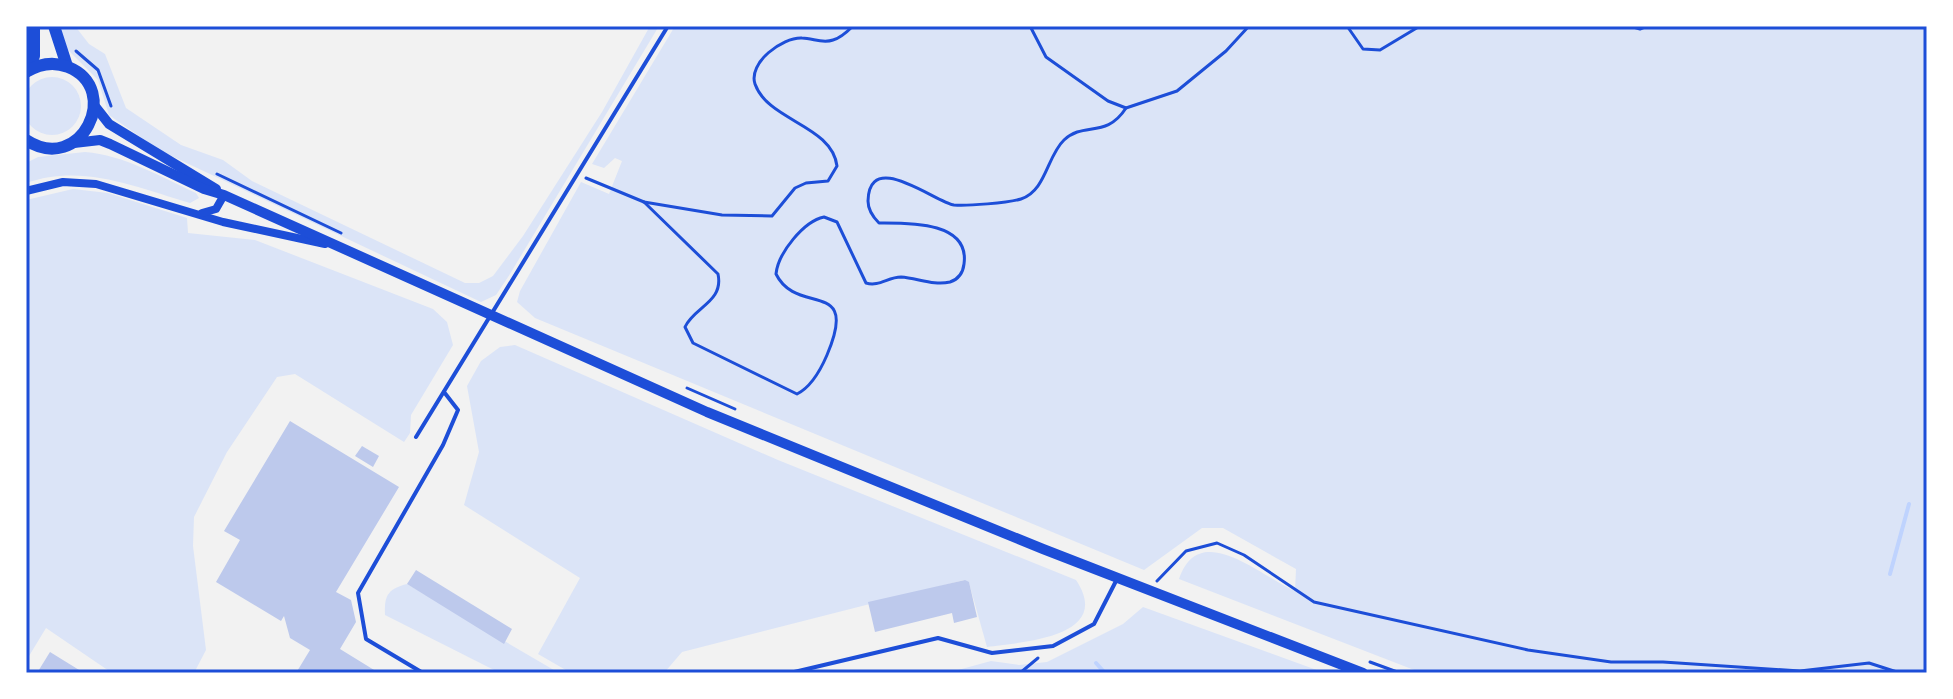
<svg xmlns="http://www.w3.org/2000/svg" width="1953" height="699" font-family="Inter,sans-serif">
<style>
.green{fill:#dbe4f7}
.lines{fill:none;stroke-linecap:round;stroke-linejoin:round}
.stream{stroke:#bfd3fe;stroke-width:4}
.building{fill:#bdc9ec}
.path{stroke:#1d4ed8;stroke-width:3}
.service{stroke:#1d4ed8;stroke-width:4}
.minor{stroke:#1d4ed8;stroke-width:8}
.tertiary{stroke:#1d4ed8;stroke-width:10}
.primary{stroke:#1d4ed8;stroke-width:12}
.neatline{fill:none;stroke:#1d4ed8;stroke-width:3}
</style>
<rect width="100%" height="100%" fill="#f2f2f2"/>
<g class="green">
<polygon points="60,26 75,26 89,44 105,54 126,108 181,145 223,160 252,181 465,283 479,283 493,276 523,236 602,112 650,26 659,26 510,274 496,295 481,302 159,150 109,115 98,80 65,47"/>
<path d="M675,26H1927V673H1422L1179,579C1199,519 1259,575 1295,591L1296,569L1223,528H1202L1144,570L535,318L517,302L520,291L581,182L609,194L622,161L615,158L604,168L592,164Z"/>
<circle cx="52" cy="106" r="29"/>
<path d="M85,152C124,155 161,177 196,193L199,198L190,203C136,187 82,163 26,183V163L38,157Z"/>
<polygon points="73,189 108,193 187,218 188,233 255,240 433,309 447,322 453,345 411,415 410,433 404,442 295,374 277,377 227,452 194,517 193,546 206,650 194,673 112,673 46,628 26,661 26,200"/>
<path d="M515,345L778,460L1076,580C1114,637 1023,642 987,647L969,583L964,580L682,652L664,673H571L538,654L580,578L464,505L479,452L467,386L481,361L500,347Z"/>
<path d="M407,584L559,673H500L385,615C384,595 388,589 407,584Z"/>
<polygon points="1143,607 1325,673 947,673 991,661 1019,665 1047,662 1123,624"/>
</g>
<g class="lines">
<g class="stream">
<polyline points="1890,574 1909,504"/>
<polyline points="1096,663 1105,673"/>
</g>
</g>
<g class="building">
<polygon points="290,421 399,487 336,592 351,600 356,622 340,649 379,673 296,673 310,650 290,638 284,616 281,621 216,582 240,540 224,531"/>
<polygon points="362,446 379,456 373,467 355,456"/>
<polygon points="416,570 512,629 504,644 407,584"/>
<polygon points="965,580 969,582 977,617 954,623 952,613 875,632 868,602"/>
<polygon points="50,652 84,673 37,673"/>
</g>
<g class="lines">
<g class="path">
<polyline points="1030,26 1046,57 1108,101 1126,108 1177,91 1226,51 1249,26"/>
<polyline points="1347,26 1363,49 1380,50 1420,26"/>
<polyline points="1630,26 1640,29 1647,26"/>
<polyline points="76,51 98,70 111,106"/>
<polyline points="217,174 341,233"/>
<path d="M586,178L644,202L718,274C724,302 694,307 685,327L693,343L797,394C811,387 821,369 827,355C860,277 797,317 776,274C778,253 804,221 824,217L837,222L866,283C879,287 888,277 901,277C917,278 934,286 950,282C959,279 963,273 964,264C970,221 908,223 879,223C872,216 868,210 868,201C869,148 936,203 954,205C967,206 1008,203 1021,199C1046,191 1047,156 1064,140C1084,121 1106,139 1126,108"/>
<path d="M644,202L722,215L772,216L795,188L806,183L828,181L837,166C832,125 768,121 755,84C748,63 782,37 802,38C813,38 822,44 833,40C841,38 848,31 853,26"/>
<polyline points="687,388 735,409"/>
<polyline points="1157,581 1186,551 1217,543 1244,555 1314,602 1528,650 1611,662 1663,662 1800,671 1869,663 1900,673"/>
<polyline points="1370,662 1400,673"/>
<polyline points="1020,673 1038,658"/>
</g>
<g class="service">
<polyline points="416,437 668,26"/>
<polyline points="423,673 366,639 358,593 443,445 458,410 444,392"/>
<polyline points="790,673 938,638 992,653 1053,646 1094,624 1116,581"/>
</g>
<g class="minor">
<polyline points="26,191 63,182 96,184 223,222 325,244"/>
<polyline points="202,213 216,209 224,195"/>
</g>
<g class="tertiary">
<polyline points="94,105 109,124 216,189"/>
<polyline points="74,143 100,140 110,144 204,189 224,195 707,412 1043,549 1363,673"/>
</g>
<g class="primary">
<polyline points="54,26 67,66"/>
<polyline points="27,71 34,56 34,26"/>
<path d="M26,72C39,64 53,61 68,67C123,89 81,176 26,140"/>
</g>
</g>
<rect width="1953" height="699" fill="none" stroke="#ffffff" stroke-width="56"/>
<rect x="28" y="28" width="1897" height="643" class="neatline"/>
</svg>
